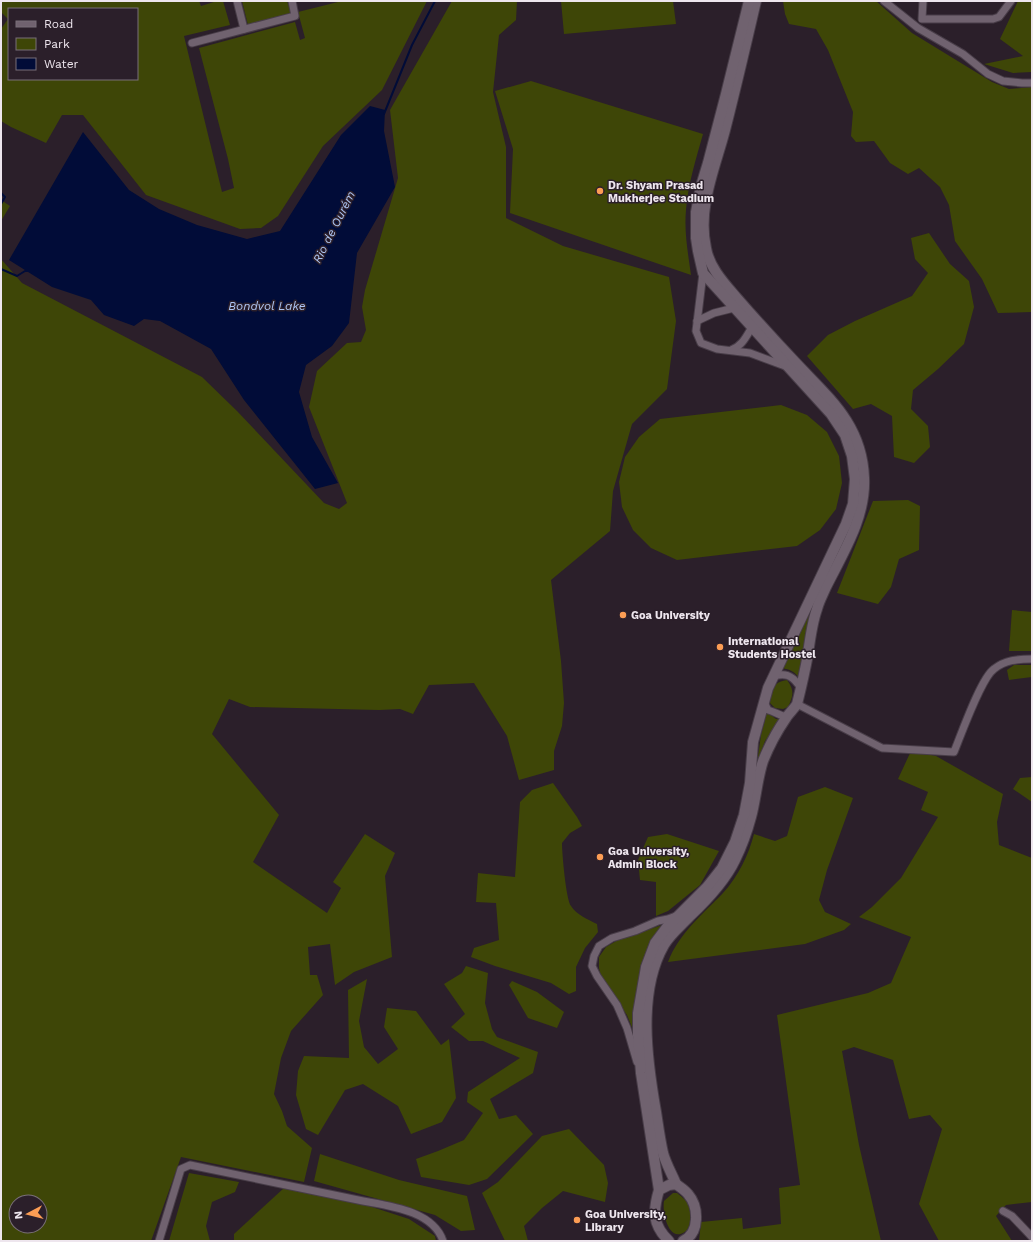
<svg xmlns="http://www.w3.org/2000/svg" width="1033" height="1242" font-family="'Work Sans',sans-serif">
<style>
.green{fill:#3e4607;fill-rule:evenodd}
.water{fill:#010c38}
.lines{fill:none;stroke-linecap:round;stroke-linejoin:round}
.stream{stroke:#010c38;stroke-width:2}
.minor-casing{stroke:#483d48;stroke-width:9}
.secondary-casing{stroke:#483d48;stroke-width:12}
.minor{stroke:#70626f;stroke-width:7}
.secondary{stroke:#70626f;stroke-width:10}
.poi-dot{fill:#fc9d54;stroke:#2b1f2a;stroke-width:1.5}
.labels{text-anchor:middle;stroke-width:3;stroke-linejoin:round;paint-order:stroke}
.poi-label{font-size:11px;font-weight:bold;fill:#eee6ee;stroke:#2b1f2a;text-anchor:start}
.water-label{font-size:12px;font-style:italic;fill:#adc4f2;stroke:#2b1f2a}
</style>
<rect width="100%" height="100%" fill="#2b1f2a"/>
<g class="green">
<path d="M1,1H199L201,6L217,1H223L230,25L184,36L222,192L234,188L228,159L199,48L295,22L300,40L305,38L298,12L342,1H427L382,90L323,146L278,216L261,228L240,229L146,195L83,115H62L46,143L11,127L1,121V29L8,19L1,12ZM9,9H137V79H9Z"/>
<polygon points="242,1 287,1 291,14 248,25"/>
<path d="M452,1H517L516,20L499,35L493,92L506,147V218L563,246L669,277L676,321L667,389L632,424L613,491L610,531L551,580L561,661L564,703L562,726L554,751V770L519,780L507,736L474,683L429,685L413,714L400,709L379,710L250,707L229,699L212,734L279,815L253,862L327,913L341,888L333,882L365,834L395,853L385,876L392,957L354,972L335,985L330,944L308,947L310,975H317L323,995L291,1031L281,1058L274,1094L282,1111L287,1126L312,1148L304,1182L181,1157L151,1241H1V259L22,283L202,377L237,411L324,503L339,509L347,503L309,407L317,371L347,343L361,342L366,330L362,307L365,290L398,178L390,110ZM16,1202H40V1226H16Z"/>
<polygon points="561,1 673,1 676,24 564,34"/>
<polygon points="783,1 876,1 912,33 992,82 1009,89 1032,87 1032,312 998,313 982,279 955,241 949,205 940,187 919,168 908,174 890,163 874,141 856,142 851,136 853,112 828,50 816,29 789,24 785,14"/>
<polygon points="1018,1 1032,1 1032,72 1013,73 984,64 1023,56 1000,39"/>
<path d="M531,81L703,134C696,159 688,184 686,210C684,232 688,253 691,275L510,213L513,149L495,91Z"/>
<polygon points="1,200 10,206 1,221"/>
<polygon points="929,233 950,264 969,281 974,307 964,344 938,369 913,390 911,409 928,426 930,447 914,463 894,457 892,416 871,404 853,409 807,356 828,335 855,321 912,296 928,273 915,259 911,238"/>
<polygon points="781,405 807,415 827,432 839,456 842,483 836,509 820,530 797,546 677,560 651,548 633,530 622,507 619,482 625,457 639,437 660,419"/>
<polygon points="908,500 920,506 919,550 899,559 891,587 878,604 837,593 873,501"/>
<path d="M820,594L800,679C794,671 790,669 780,668Z"/>
<polygon points="1012,610 1032,612 1032,651 1009,651"/>
<polygon points="1014,665 1032,665 1032,677 1009,680 1007,670"/>
<path d="M787,680C795,691 793,696 788,707L783,709L775,708L770,703C771,690 773,682 787,680Z"/>
<polygon points="767,712 776,719 781,719 765,741 757,763 761,735"/>
<polygon points="911,751 936,756 1003,794 997,822 999,845 1032,858 1032,1202 1006,1205 996,1216 1012,1241 939,1241 919,1204 942,1129 930,1115 909,1119 893,1060 854,1047 842,1051 859,1145 881,1241 699,1241 701,1222 742,1218 743,1229 781,1224 779,1188 800,1185 777,1015 868,993 891,983 911,937 859,917 872,907 901,878 938,817 921,810 928,792 898,779"/>
<polygon points="1032,777 1032,802 1013,789 1020,778"/>
<path d="M553,783L577,817L582,826L570,833L562,843C562,853 566,900 571,906C577,915 587,919 597,924L598,932L585,948L576,967V991L569,994L551,983L495,966L471,957L474,948L499,940L496,903L476,902L478,873L515,877L520,802L532,790Z"/>
<path d="M825,787L853,798L827,870L819,900L825,912L851,924L844,930L805,944L668,962C679,933 703,914 723,893C738,877 749,854 754,834L775,841L787,836L798,797Z"/>
<polygon points="667,834 719,851 700,885 668,911 656,916 656,882 640,880 638,860 648,837"/>
<polygon points="668,923 646,954 637,991 633,1030 627,1015 602,980 599,968 599,957 606,947 618,940"/>
<polygon points="466,966 488,973 485,1003 492,1029 497,1037 538,1052 533,1073 490,1099 499,1119 516,1115 533,1134 487,1179 469,1185 421,1177 416,1159 438,1151 464,1140 483,1113 467,1102 468,1092 520,1058 483,1041 469,1041 451,1027 465,1014 444,984 462,973"/>
<polygon points="367,979 359,1021 364,1047 378,1064 398,1049 384,1027 387,1008 416,1011 441,1045 449,1039 456,1098 442,1122 411,1134 398,1106 363,1084 345,1090 318,1135 306,1129 296,1095 298,1071 304,1056 349,1058 348,990"/>
<polygon points="512,981 537,992 564,1012 557,1028 528,1018 509,985"/>
<polygon points="569,1129 604,1165 608,1183 605,1202 563,1191 542,1208 524,1226 528,1241 505,1241 482,1193 498,1182 542,1136"/>
<polygon points="320,1154 399,1180 467,1196 475,1230 461,1231 435,1215 314,1181"/>
<polygon points="189,1173 239,1182 235,1192 212,1202 206,1226 210,1241 169,1241"/>
<polygon points="284,1188 366,1205 409,1219 435,1236 436,1241 234,1241 234,1234"/>
<path d="M673,1193H677C681,1196 686,1200 688,1204C691,1212 693,1228 683,1233C668,1241 662,1211 664,1201Z"/>
</g>
<polygon class="water" points="370,106 385,110 384,131 395,187 357,253 349,323 332,346 306,365 299,392 312,437 338,483 315,489 244,400 211,349 160,321 144,319 134,326 104,315 91,300 52,287 9,260 83,132 129,190 159,209 197,225 247,239 280,231 341,135"/>
<g class="lines">
<g class="stream">
<polyline points="384,114 412,45 435,1"/>
<polyline points="1,193 5,197 1,204"/>
<polyline points="1,269 17,276 25,271 27,271"/>
</g>
<g class="minor-casing">
<g id="minor">
<polyline points="237,1 244,29"/>
<polyline points="884,1 918,28 963,54 988,74 1003,81 1022,83 1032,83"/>
<polyline points="923,1 922,19 993,19 999,17 1011,1"/>
<polyline points="192,43 295,16 292,1"/>
<polyline points="703,273 696,331 701,343 717,349 750,353 785,366"/>
<polyline points="697,321 714,313 734,308"/>
<path d="M731,350C742,346 746,337 752,327"/>
<path d="M774,676C785,673 791,675 798,684"/>
<path d="M764,702L768,710C775,712 779,715 786,717"/>
<path d="M797,704L882,748L954,752C961,735 981,678 994,669C1005,660 1018,659 1032,659"/>
<polyline points="637,1062 627,1028 617,1005 597,976 592,966 594,956 599,946 612,938 635,931 658,921 668,919 676,916"/>
<polyline points="1003,1211 1012,1216 1032,1237"/>
<path d="M159,1241L181,1169L190,1165L363,1201C390,1206 433,1211 443,1241"/>
</g>
</g>
<g class="secondary-casing">
<g id="secondary">
<path d="M676,1184C672,1174 666,1164 663,1153C660,1140 658,1125 656,1112C647,1061 637,992 664,945C671,933 681,926 690,916C707,900 725,881 735,860C742,846 747,832 751,817C756,799 757,779 763,761C769,746 777,731 786,718C789,713 794,709 797,704C801,688 805,671 808,654C810,639 812,623 817,609C819,601 823,594 826,587C843,553 866,517 864,478C862,425 830,399 797,364C776,342 756,320 736,297C724,283 709,267 706,248C697,208 715,168 725,130C736,87 746,44 756,1"/>
<polyline points="659,1190 641,1073 638,1035 638,1013 646,967 655,943 667,927 707,887 722,868 735,842 744,815 750,783 753,742 768,688 846,524 853,504 855,479 852,456 845,435 831,414 703,273 698,251 696,238 696,212 701,186 708,163 726,94 749,1"/>
<path d="M669,1241C652,1225 653,1210 659,1190L669,1185L676,1184C680,1187 685,1190 688,1194C699,1207 700,1233 683,1241"/>
</g>
</g>
<use href="#minor" class="minor"/>
<use href="#secondary" class="secondary"/>
</g>
<g class="poi-dot">
<circle cx="600" cy="191" r="4"/>
<circle cx="623" cy="615" r="4"/>
<circle cx="720" cy="647" r="4"/>
<circle cx="600" cy="857" r="4"/>
<circle cx="577" cy="1220" r="4"/>
</g>
<g class="labels">
<g class="poi-label">
<text x="608" y="189">Dr. Shyam Prasad<tspan x="608" dy="13">Mukherjee Stadium</tspan></text>
<text x="631" y="619">Goa University</text>
<text x="728" y="645">International<tspan x="728" dy="13">Students Hostel</tspan></text>
<text x="608" y="855">Goa University,<tspan x="608" dy="13">Admin Block</tspan></text>
<text x="585" y="1218">Goa University,<tspan x="585" dy="13">Library</tspan></text>
</g>
<g class="water-label">
<text transform="translate(334 227) rotate(-63)" y="4">Rio de Ourém</text>
<text x="267" y="310">Bondvol Lake</text>
</g>
</g>
<rect width="1033" height="1242" fill="none" stroke="#eee6ee" stroke-width="4"/>
<rect x="8" y="8" width="130" height="72" fill="#2b1f2a" stroke="#796f78"/>
<rect x="16" y="21" width="20" height="6" fill="#70626f" stroke="#796f78"/>
<text x="44" y="28" font-size="12" fill="#eee6ee">Road</text>
<rect x="16" y="38" width="20" height="12" fill="#3e4607" stroke="#796f78"/>
<text x="44" y="48" font-size="12" fill="#eee6ee">Park</text>
<rect x="16" y="58" width="20" height="12" fill="#010c38" stroke="#796f78"/>
<text x="44" y="68" font-size="12" fill="#eee6ee">Water</text>
<g transform="translate(28 1214) rotate(263)"><circle r="19" fill="#2b1f2a" stroke="#796f78"/>
<path d="M0-3L7 15L0 10L-7 15Z" fill="#fc9d54"/>
<text y="-6" font-size="11" font-weight="bold" text-anchor="middle" fill="#eee6ee">N</text>
</g>
</svg>
